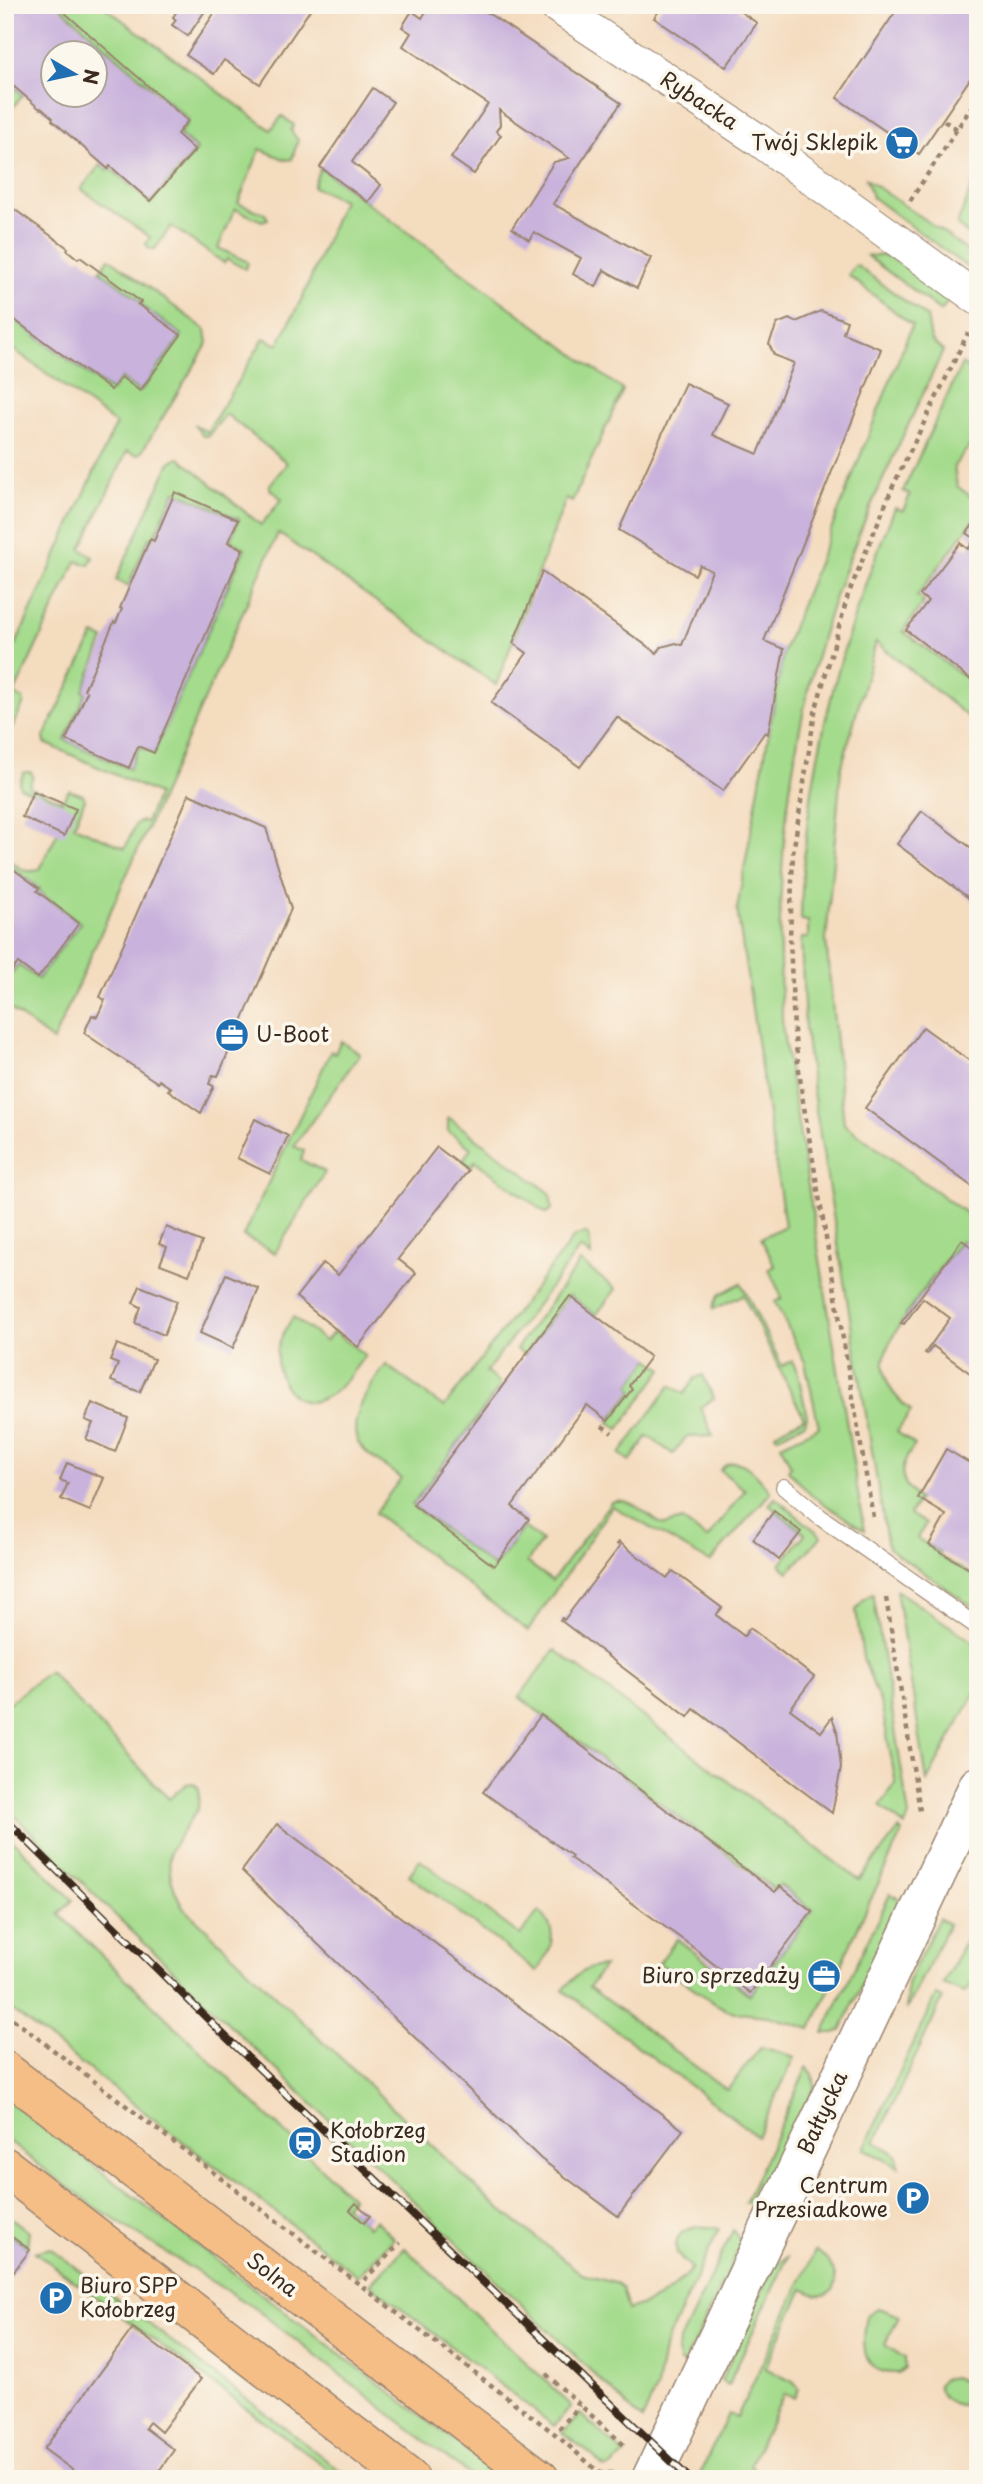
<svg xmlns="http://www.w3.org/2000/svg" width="983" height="2484" font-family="'Playpen Sans',sans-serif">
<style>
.green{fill:#a4db8c;stroke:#708255;stroke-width:2}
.building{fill:#c9b2dc;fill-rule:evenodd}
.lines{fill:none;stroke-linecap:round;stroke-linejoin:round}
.service-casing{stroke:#98836e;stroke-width:18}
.minor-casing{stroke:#98836e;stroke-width:34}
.tertiary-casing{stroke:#98836e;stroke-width:41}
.primary-casing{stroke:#98836e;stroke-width:41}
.path{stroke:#98836e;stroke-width:4.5;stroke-dasharray:5 5;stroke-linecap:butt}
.service{stroke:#fff;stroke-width:16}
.minor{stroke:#fff;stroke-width:32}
.tertiary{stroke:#fff;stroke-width:38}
.primary{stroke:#f6be87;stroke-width:38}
.rail-casing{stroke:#3b2a1e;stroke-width:8}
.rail{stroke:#fbf7ec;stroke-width:5;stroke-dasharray:16;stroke-linecap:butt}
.labels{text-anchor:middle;stroke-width:7;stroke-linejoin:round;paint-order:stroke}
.street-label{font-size:21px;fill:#3b2a1e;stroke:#fbf7ec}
.poi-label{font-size:21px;fill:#3b2a1e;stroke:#fbf7ec;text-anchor:end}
</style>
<rect width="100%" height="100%" fill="#fbf7ec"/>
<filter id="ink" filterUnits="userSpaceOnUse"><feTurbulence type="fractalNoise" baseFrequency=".0143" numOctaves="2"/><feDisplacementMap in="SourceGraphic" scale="14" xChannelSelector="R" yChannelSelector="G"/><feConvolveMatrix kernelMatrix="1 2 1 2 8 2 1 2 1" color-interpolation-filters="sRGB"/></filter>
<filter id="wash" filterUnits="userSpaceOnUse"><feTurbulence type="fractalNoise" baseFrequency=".00686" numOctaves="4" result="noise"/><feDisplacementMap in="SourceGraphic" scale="28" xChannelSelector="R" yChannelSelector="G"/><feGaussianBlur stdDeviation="1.57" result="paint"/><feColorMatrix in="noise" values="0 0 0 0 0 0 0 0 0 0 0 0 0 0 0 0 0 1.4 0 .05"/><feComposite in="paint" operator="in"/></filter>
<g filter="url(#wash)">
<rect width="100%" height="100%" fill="#f4dcbf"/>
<g class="green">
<polygon points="58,5 102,5 271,130 282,116 294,125 291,131 298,140 292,159 286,160 260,149 238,203 265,214 268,219 262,221 235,209 218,248 246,261 248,264 245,269 227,259 224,263 171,226 155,249 149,249 146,244 150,237 81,189 100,165 107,171 110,168 150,203 197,150 179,134 189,120"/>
<polygon points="5,80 23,95 5,117"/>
<path d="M320,168L623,390L572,502L566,499L496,685L278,533L53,1041L5,1005V975L9,977L18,965L38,979L80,923L38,891L40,889L5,862V857C16,865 26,876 40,869L60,827L73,811L20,787L19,783L24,772H31L33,776L29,787L62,801L69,790L83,795L85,799L74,826L125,848L136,824L142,821L146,822L158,794L45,743L44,737L94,635L104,639L83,691L86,693L65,740L129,769L139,747L154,753L245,548L230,541L239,519L175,491L153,539L149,538L128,586L116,580L170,462L178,458L181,459L261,525L282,499L271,490L269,486L287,463L226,414L208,436H203L194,424L207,432L264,338L278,345L306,290L343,200L313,187Z"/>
<polygon points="978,172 978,242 957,225"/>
<polygon points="866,179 948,236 978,260 978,264 971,270 872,197"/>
<polygon points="880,255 894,259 949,300 941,311 867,256"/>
<polygon points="109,258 206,330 208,343 141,453 136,455 127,451 81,549 93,557 89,565 76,561 14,694 23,699 24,703 5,742 5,668 116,424 5,343 5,313 111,391 121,378 140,392 182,335 139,304 141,301 100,271"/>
<path d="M856,265L927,317L931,340L943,351C907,429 867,507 838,588C788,730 772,883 783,1032L864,1530L811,1495L788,1470L791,1466L781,1445L819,1427L805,1362L775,1302L782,1298L769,1269L775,1266L761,1238L785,1226L737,909L784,649L912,325L848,275Z"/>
<path d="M962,364L978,376V435L954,466L957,486L978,502V514L917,596L924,602L903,631L971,682L978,674V725L876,642L841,769L826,940L844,1124L978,1222V1252L961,1240C941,1268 887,1332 884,1361C882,1383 896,1398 911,1411L897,1432L915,1445C899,1466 896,1480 919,1499L910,1514L926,1524L917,1538L940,1553L939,1556L978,1578V1610L888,1548L814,1099L805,1029L801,938H808V921L801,920C803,777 840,638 895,508L903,511L910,495L903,491Z"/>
<polygon points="341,1041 360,1054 294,1146 304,1151 301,1160 325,1172 275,1253 243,1236 331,1051 335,1053"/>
<polygon points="448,1117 550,1193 552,1209 546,1213 475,1161 471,1167 463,1160 471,1148 448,1131"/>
<path d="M585,1233L589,1236L591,1256L580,1248L486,1372L500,1383V1387L412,1505L494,1567L524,1527L542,1541L527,1562L552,1581L611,1502C634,1495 645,1518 665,1525L682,1520L707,1539L745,1490L720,1470C739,1448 758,1478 771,1492L710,1562L612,1506L528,1631L375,1513L401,1478C391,1470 365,1455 359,1444C345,1420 372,1383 386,1365L444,1407L574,1237Z"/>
<polygon points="580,1262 616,1289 596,1315 569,1295 524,1355 516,1349"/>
<polygon points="741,1283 782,1366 792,1361 798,1373 807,1417 805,1423 777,1437 775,1433 804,1418 750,1309 743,1295 714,1309 713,1307 719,1295"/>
<path d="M293,1317L325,1341L334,1332L365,1355C353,1372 339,1393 319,1400C295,1410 276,1379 277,1357C277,1342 285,1330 293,1317Z"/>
<polygon points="649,1359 663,1369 619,1429 609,1422 633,1390 629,1386"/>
<polygon points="703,1375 714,1399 700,1407 713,1436 686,1437 673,1454 648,1436 630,1461 620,1454 671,1385 684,1394 695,1378"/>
<polygon points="775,1498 822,1536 788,1572 780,1565 805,1534 769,1505"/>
<polygon points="896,1590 978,1645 978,1687 927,1781"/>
<polygon points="873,1593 909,1816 905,1826 880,1806 896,1784 882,1708 863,1658 856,1610 864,1599"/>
<polygon points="555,1650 859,1880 899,1829 902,1832 811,2029 768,2016 738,2013 727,2010 714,2003 659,1963 677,1939 750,1995 813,1910 780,1885 775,1890 519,1697"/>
<path d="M49,1671L169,1799L186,1784L194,1783L199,1789L198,1808L170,1851C167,1872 173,1889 183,1907L491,2202L582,2274L618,2284L622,2288L628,2310C658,2301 672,2292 692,2268C688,2264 682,2261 679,2256C676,2253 676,2249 676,2245C678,2225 705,2225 719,2229L665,2344L657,2387L642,2420L113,1913L5,1806V1706Z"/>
<polygon points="5,1833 73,1900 59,1914 352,2198 345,2206 368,2227 375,2220 394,2238 358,2276 5,2005"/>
<path d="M420,1860L520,1935L539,1911C560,1930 552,1951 537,1971L409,1875Z"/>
<polygon points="890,1894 902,1900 841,2030 835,2033 823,2033"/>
<path d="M978,1916C978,1937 983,1985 963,1993L943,1984Z"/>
<polygon points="939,1918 949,1924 906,2010 907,1983"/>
<path d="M604,1966L589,1987L727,2090L761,2047L795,2057L757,2136L563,1990C575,1976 584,1967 604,1966Z"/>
<path d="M936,1995L943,1998L875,2142C887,2149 899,2151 899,2167L864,2149Z"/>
<polygon points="807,2067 813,2074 815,2087 760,2203 745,2203"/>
<polygon points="5,2098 504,2479 474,2479 257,2310 93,2206 5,2139"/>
<polygon points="5,2213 29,2232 27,2247 5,2231"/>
<polygon points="733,2230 742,2243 684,2364 680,2362 677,2352 680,2341"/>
<polygon points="50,2248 351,2479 342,2479 35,2252"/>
<polygon points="405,2248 572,2406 554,2426 370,2284"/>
<path d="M815,2251C837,2260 845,2298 819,2295C813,2295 808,2291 803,2289L765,2368L793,2382L799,2389L795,2398L784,2394L750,2465L763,2479H705L700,2474L728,2414L737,2417Z"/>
<polygon points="788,2256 728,2385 721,2381 773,2267"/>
<path d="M878,2308L899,2316L885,2345L905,2358V2368L898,2373C859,2375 862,2343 867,2315Z"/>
<path d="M978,2364V2402C961,2409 942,2404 938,2385L942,2379L953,2377L968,2384Z"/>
<polygon points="580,2414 625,2454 611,2467 604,2468 593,2456 563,2433"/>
</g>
<g id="blocks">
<g class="building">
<path d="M5,5H56L188,121L177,134L195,150L150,201L110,166L108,169L52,120L53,118L41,108L40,109L5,79ZM52,52H94V94H52Z"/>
<polygon points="181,5 209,5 188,36 172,25 176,20 173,17"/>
<polygon points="220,5 309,5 312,7 260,84 224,60 214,74 186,55"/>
<polygon points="430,5 476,5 621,103 553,204 651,258 637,288 604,270 596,287 573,274 581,258 534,232 529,240 512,228 554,162 569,158 499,110 500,125 496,131 501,135 474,174 451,158 488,104 403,46 411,33 402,27 412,11 422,18"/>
<polygon points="663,5 742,5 738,10 757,23 726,67 654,18"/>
<polygon points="900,5 978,5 978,67 919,154 837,98"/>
<polygon points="373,88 393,102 352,162 381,185 368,202 320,167"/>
<polygon points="7,204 68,248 67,250 72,254 78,259 80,257 141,302 138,304 181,335 140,391 121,377 111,390 5,313"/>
<polygon points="821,311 847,321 843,333 881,349 764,641 784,649 768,734 765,732 723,791 617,717 580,767 491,703 527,653 513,643 542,572 657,653 661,647 676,643 682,645 712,571 700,565 695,575 619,530 685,383 728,403 713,435 758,454 794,363 774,355 769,344 777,324 789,319 796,322"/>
<polygon points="175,492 238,520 228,542 243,549 154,753 138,746 129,768 66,740 87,692 84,690 114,622 116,623 122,609 120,608 150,539 154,541"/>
<polygon points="978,518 978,669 970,679 906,630 928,601 920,595 960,543 968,549 975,539 967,533"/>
<polygon points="33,791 76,809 64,836 22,817"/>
<polygon points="189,794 266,828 291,909 218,1076 213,1075 211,1079 209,1084 214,1086 201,1113 168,1090 171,1088 159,1080 158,1083 84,1033 92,1015 97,1017 105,1000 100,997"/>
<polygon points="922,811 978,853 978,905 897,844"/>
<polygon points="5,863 39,888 37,891 79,923 38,978 18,963 8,976 5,975"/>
<polygon points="923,1027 978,1067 978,1191 865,1108"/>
<polygon points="255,1119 288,1136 270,1174 237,1158"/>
<polygon points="437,1147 468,1171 398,1259 416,1273 358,1347 296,1297 323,1263 338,1275"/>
<polygon points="166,1227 202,1242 189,1275 160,1264 167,1247 159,1244"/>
<polygon points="962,1240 978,1252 978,1379 933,1346 927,1354 925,1353 950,1318 923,1298 904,1324 901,1323"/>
<polygon points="226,1274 259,1289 233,1348 200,1333"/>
<polygon points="140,1286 177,1301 164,1335 135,1323 141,1307 133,1303"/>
<polygon points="570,1296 650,1357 630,1384 629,1386 632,1389 608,1421 587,1405 582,1411 512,1506 529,1519 494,1566 413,1505"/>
<polygon points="117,1344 154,1359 140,1392 111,1381 118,1364 110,1361"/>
<polygon points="92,1403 128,1418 115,1452 86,1439 93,1423 85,1420"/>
<polygon points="946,1449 978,1468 978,1574 929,1545 946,1515 918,1498"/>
<polygon points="67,1463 104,1478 90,1511 61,1499 68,1483 60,1480"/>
<polygon points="774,1511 801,1532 779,1560 753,1539"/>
<polygon points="619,1542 667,1578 673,1571 722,1608 716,1615 744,1636 750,1628 814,1677 790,1709 821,1732 832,1717 837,1731 841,1768 832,1813 694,1709 688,1717 560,1620 562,1618 564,1620 620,1546 617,1544"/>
<polygon points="541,1715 775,1892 780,1886 812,1911 750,1993 690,1945 570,1858 572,1856 483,1792"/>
<polygon points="277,1824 683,2130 618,2216 541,2159 242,1871"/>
<polygon points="356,2203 370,2216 364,2223 350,2210"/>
<polygon points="5,2232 30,2250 5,2283"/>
<polygon points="133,2328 201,2379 161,2432 149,2422 145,2428 174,2450 153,2479 85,2479 44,2449"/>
</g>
</g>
</g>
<g filter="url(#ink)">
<use href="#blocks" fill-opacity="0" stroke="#98836e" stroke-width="2"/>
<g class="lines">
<g class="service-casing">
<polyline id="service" points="784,1487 820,1517 978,1627"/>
</g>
<g class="minor-casing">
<polyline id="minor" points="554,5 760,141 978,299"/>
</g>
<g class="tertiary-casing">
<polyline id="tertiary" points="651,2479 978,1786"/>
</g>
<g class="primary-casing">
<g id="primary">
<polyline points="5,2071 540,2479"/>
<polyline points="5,2167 410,2479"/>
</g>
</g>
<g class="path">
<polyline points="944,121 957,129"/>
<polyline points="910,201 978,97"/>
<polyline points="602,1426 612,1433"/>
<polyline points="873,1517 803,1101 794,1031 790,939 793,853 815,712 848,595 893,486 968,333"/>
<polyline points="886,1598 920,1811"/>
<polyline points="970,1905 978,1890"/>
<polyline points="5,2013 555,2434 600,2473 614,2473"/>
<polyline points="364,2280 400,2243"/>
<polyline points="546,2374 624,2445"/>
<polyline points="559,2429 580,2405"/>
</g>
<use href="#service" class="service"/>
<use href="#minor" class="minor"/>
<use href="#tertiary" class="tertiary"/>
<use href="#primary" class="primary"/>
<g class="rail-casing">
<polyline id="rail" points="5,1819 226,2037 690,2479"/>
</g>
<use href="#rail" class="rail"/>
</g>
</g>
<defs>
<g id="supermarket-disc" transform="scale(1.75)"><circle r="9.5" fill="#1f6fb2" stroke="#fbf7ec"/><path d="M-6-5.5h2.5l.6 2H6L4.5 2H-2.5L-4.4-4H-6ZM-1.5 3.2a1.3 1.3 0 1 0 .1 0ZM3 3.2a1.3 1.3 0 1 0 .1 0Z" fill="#fff"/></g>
<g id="office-disc" transform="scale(1.75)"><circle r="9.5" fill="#1f6fb2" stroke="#fbf7ec"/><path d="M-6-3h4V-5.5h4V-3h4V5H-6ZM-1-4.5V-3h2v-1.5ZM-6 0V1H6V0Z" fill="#fff"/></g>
<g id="station-disc" transform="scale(1.75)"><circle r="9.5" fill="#1f6fb2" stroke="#fbf7ec"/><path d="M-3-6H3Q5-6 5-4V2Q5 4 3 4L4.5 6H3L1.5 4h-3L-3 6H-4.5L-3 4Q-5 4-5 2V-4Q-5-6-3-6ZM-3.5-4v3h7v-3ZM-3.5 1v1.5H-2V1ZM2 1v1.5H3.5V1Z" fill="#fff"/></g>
<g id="parking-disc" transform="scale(1.75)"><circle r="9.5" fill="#1f6fb2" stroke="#fbf7ec"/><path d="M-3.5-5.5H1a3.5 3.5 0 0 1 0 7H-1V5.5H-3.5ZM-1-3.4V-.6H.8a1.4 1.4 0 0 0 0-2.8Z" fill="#fff"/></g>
</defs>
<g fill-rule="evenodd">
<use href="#supermarket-disc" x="902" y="143"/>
<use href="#office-disc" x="232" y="1035"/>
<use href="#office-disc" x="824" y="1976"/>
<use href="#station-disc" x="305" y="2143"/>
<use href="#parking-disc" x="913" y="2198"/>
<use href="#parking-disc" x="56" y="2298"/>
</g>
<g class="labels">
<g class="street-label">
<text transform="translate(699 101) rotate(33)" y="7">Rybacka</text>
<text transform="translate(823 2113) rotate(-65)" y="7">Bałtycka</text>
<text transform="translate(272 2275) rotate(37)" y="7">Solna</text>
</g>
<g class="poi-label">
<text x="878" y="150">Twój Sklepik</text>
<text x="256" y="1042" text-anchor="start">U-Boot</text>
<text x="800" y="1983">Biuro sprzedaży</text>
<text x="330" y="2138" text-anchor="start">Kołobrzeg<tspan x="330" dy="24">Stadion</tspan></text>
<text x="888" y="2193">Centrum<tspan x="888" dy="24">Przesiadkowe</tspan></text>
<text x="80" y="2293" text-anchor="start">Biuro SPP<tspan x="80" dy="24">Kołobrzeg</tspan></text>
</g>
</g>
<rect width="983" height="2484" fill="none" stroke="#fbf7ec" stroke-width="28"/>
<g transform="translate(74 74) rotate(99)"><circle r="33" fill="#fbf7ec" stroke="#aea59a" stroke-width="2"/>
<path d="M0-5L12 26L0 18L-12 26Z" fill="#1f6fb2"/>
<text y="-10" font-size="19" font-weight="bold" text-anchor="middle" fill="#3b2a1e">N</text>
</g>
</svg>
